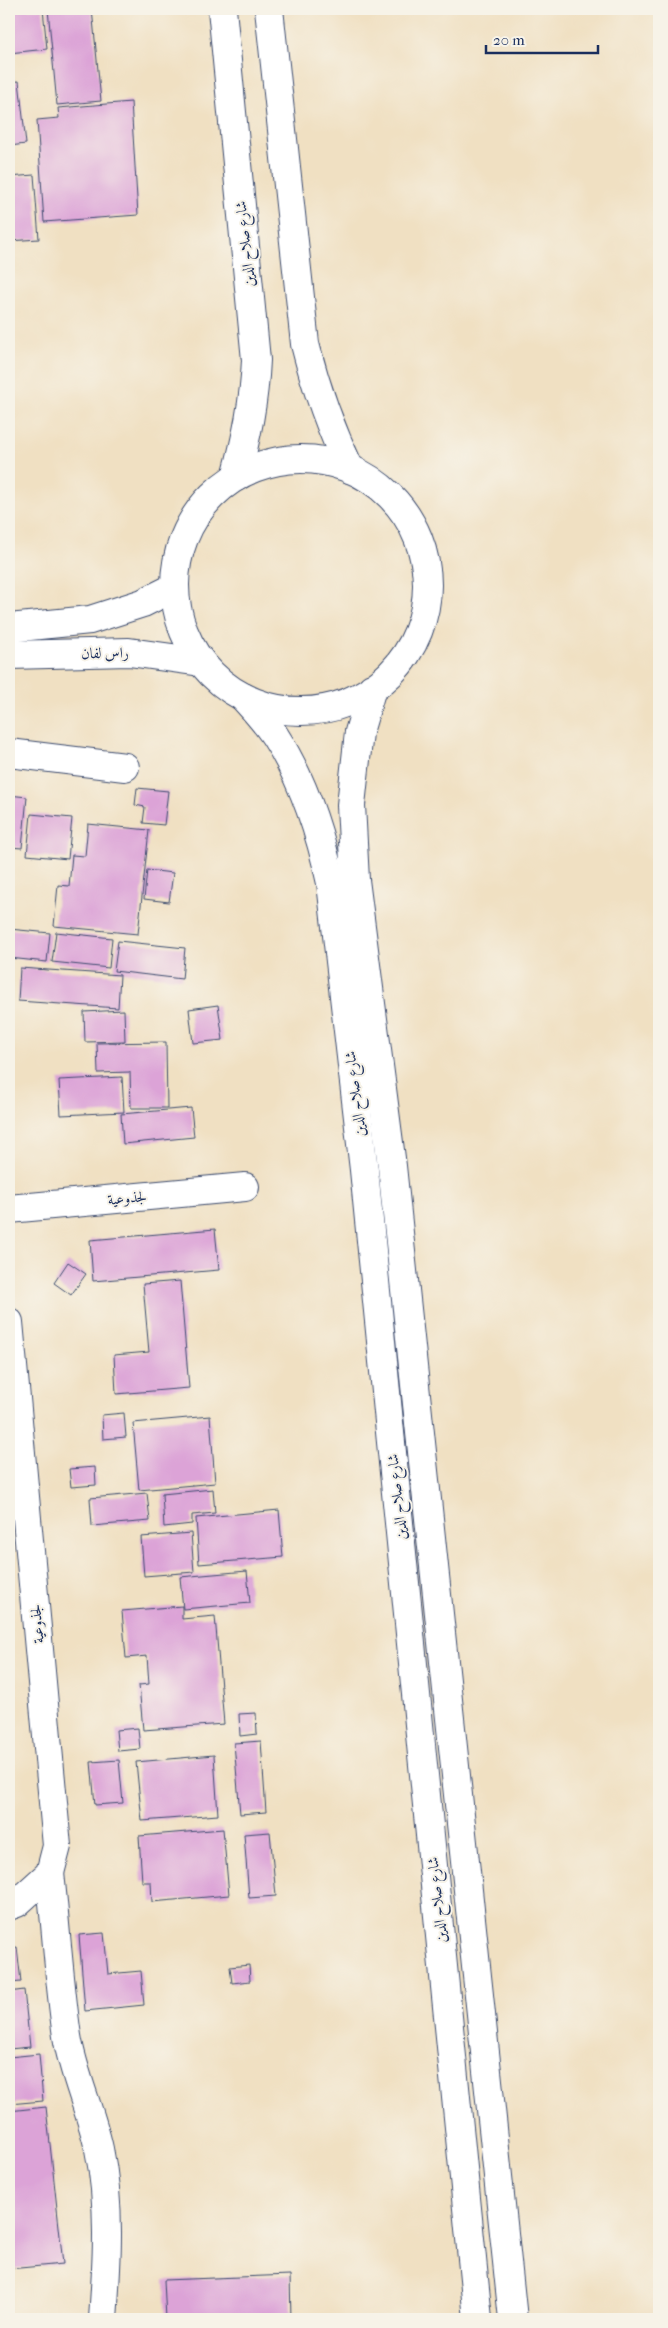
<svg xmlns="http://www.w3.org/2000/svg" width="668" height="2328" font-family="'IM FELL French Canon',Amiri,serif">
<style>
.building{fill:#dca3d7}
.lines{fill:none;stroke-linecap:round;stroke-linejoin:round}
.minor-casing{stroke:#3b4a6d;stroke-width:30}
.minor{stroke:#fff;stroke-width:28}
.labels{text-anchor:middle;stroke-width:4;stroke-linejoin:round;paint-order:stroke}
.street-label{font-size:15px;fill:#1b2f5e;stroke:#f7f3e8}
</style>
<rect width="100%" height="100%" fill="#f7f3e8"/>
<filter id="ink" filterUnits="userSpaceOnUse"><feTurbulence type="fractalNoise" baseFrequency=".02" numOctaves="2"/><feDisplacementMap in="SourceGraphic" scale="10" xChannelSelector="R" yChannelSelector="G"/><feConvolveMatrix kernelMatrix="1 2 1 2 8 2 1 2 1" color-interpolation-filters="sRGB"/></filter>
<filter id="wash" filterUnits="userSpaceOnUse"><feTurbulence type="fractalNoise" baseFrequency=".0096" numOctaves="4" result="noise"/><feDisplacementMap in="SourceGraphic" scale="20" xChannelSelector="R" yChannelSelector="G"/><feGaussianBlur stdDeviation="1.12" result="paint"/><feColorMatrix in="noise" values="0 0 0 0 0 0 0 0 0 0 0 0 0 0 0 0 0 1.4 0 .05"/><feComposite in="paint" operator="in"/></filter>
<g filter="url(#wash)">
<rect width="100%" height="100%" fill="#f0e0c2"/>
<g id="blocks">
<g class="building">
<polygon points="9,9 43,9 47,49 9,53"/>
<polygon points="48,9 92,9 101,101 57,105"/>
<polygon points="98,9 111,9 111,10 98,11"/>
<polygon points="19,81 26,144 9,146 9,82"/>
<polygon points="131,102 138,215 44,222 37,120 59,118 58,108"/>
<polygon points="34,175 39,239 9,241 9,177"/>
<polygon points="137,788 168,791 164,825 143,823 145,807 135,805"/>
<polygon points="9,795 27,797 22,848 9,847"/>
<polygon points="31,814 72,818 68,859 27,855"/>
<polygon points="88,824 149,830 138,934 54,926 58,885 69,886 72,855 85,856"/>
<polygon points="147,870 173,873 169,902 144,899"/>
<polygon points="9,929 50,933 47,962 9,958"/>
<polygon points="56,932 112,938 109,968 52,962"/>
<polygon points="118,941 185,948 182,979 114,971"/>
<polygon points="20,968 120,975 118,1008 18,1001"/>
<polygon points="218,1005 223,1040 193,1043 189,1009"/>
<polygon points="124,1010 125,1041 85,1042 84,1012"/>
<polygon points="166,1042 167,1108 131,1108 130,1072 98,1073 97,1043"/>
<polygon points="122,1077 124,1112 61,1115 59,1080"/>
<polygon points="191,1108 194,1137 123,1144 121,1114"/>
<polygon points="215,1229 219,1270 93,1281 90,1240"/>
<polygon points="68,1262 86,1274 71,1295 54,1283"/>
<polygon points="180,1281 189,1388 116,1394 114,1355 149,1352 143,1284"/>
<polygon points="124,1413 126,1437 103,1439 102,1415"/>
<polygon points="210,1416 215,1483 139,1490 133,1423"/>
<polygon points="95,1467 96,1485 71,1487 69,1469"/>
<polygon points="213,1489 215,1513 192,1515 192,1524 164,1527 162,1494"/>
<polygon points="147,1493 150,1521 92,1526 90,1498"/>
<polygon points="279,1510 283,1557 199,1564 196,1518"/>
<polygon points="191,1533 194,1572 144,1576 141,1537"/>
<polygon points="247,1571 250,1603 183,1609 180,1577"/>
<polygon points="182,1606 182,1619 215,1616 224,1724 143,1730 139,1685 149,1684 147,1656 126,1658 122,1611"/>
<polygon points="256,1713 257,1734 240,1736 239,1714"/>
<polygon points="138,1728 140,1749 118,1751 116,1730"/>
<polygon points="261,1741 266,1812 240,1814 234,1743"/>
<polygon points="214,1755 218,1815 142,1821 136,1762"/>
<polygon points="119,1760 123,1803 95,1805 91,1762"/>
<polygon points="223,1829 229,1895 152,1902 151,1882 142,1882 139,1836"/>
<polygon points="270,1832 276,1896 249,1898 244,1834"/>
<polygon points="104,1933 108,1974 141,1971 144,2005 85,2011 79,1935"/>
<polygon points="17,1947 21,1982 9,1983 9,1948"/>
<polygon points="249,1965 250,1981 232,1983 230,1967"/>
<polygon points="24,1990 30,2047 9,2049 9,1992"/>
<polygon points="39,2054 43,2101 9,2104 9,2057"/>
<polygon points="46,2107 63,2264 9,2269 9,2111"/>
<polygon points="290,2275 291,2319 166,2319 164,2280"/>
</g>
</g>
</g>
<g filter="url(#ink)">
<use href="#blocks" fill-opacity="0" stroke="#3b4a6d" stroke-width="1"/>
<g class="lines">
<g class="minor-casing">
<g id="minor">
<path d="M222,9L256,360C254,402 247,436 236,477"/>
<path d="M269,9L305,344C316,388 330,428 350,469"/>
<circle cx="301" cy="585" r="126"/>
<polyline points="9,628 90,620 143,603 175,587"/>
<polyline points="9,655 129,652 201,662"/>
<polyline points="372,688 359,732 351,805 355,880 392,1166 513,2319"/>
<path d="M243,697C254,709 266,722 275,736C304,781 320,832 331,883L364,1170L478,2319"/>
<polyline points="9,753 125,767"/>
<polyline points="9,1209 245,1187"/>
<polyline points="9,1322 57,1846 50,1873 17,1903 9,1906"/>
<path d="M50,1873C56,1927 59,1982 67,2036C73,2074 91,2111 99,2149C111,2205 107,2262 103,2319"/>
</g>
</g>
<use href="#minor" class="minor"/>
</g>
</g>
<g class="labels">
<g class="street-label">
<text transform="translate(245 244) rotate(-96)" y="5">شارع صلاح الدين</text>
<text transform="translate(105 653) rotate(-1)" y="5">راس لفان</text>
<text transform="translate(355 1094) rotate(-97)" y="5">شارع صلاح الدين</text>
<text transform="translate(127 1198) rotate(-5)" y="5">لجذوعية</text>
<text transform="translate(397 1497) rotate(-96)" y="5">شارع صلاح الدين</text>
<text transform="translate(37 1624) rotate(-95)" y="5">لجذوعية</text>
<text transform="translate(437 1900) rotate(-96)" y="5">شارع صلاح الدين</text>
</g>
</g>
<rect width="668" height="2328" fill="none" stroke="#f7f3e8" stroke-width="30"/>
<path d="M486 45v8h112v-8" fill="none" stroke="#1b2f5e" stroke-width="2.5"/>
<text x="493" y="45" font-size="15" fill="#1b2f5e" stroke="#f7f3e8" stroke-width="4" paint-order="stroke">20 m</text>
</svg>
